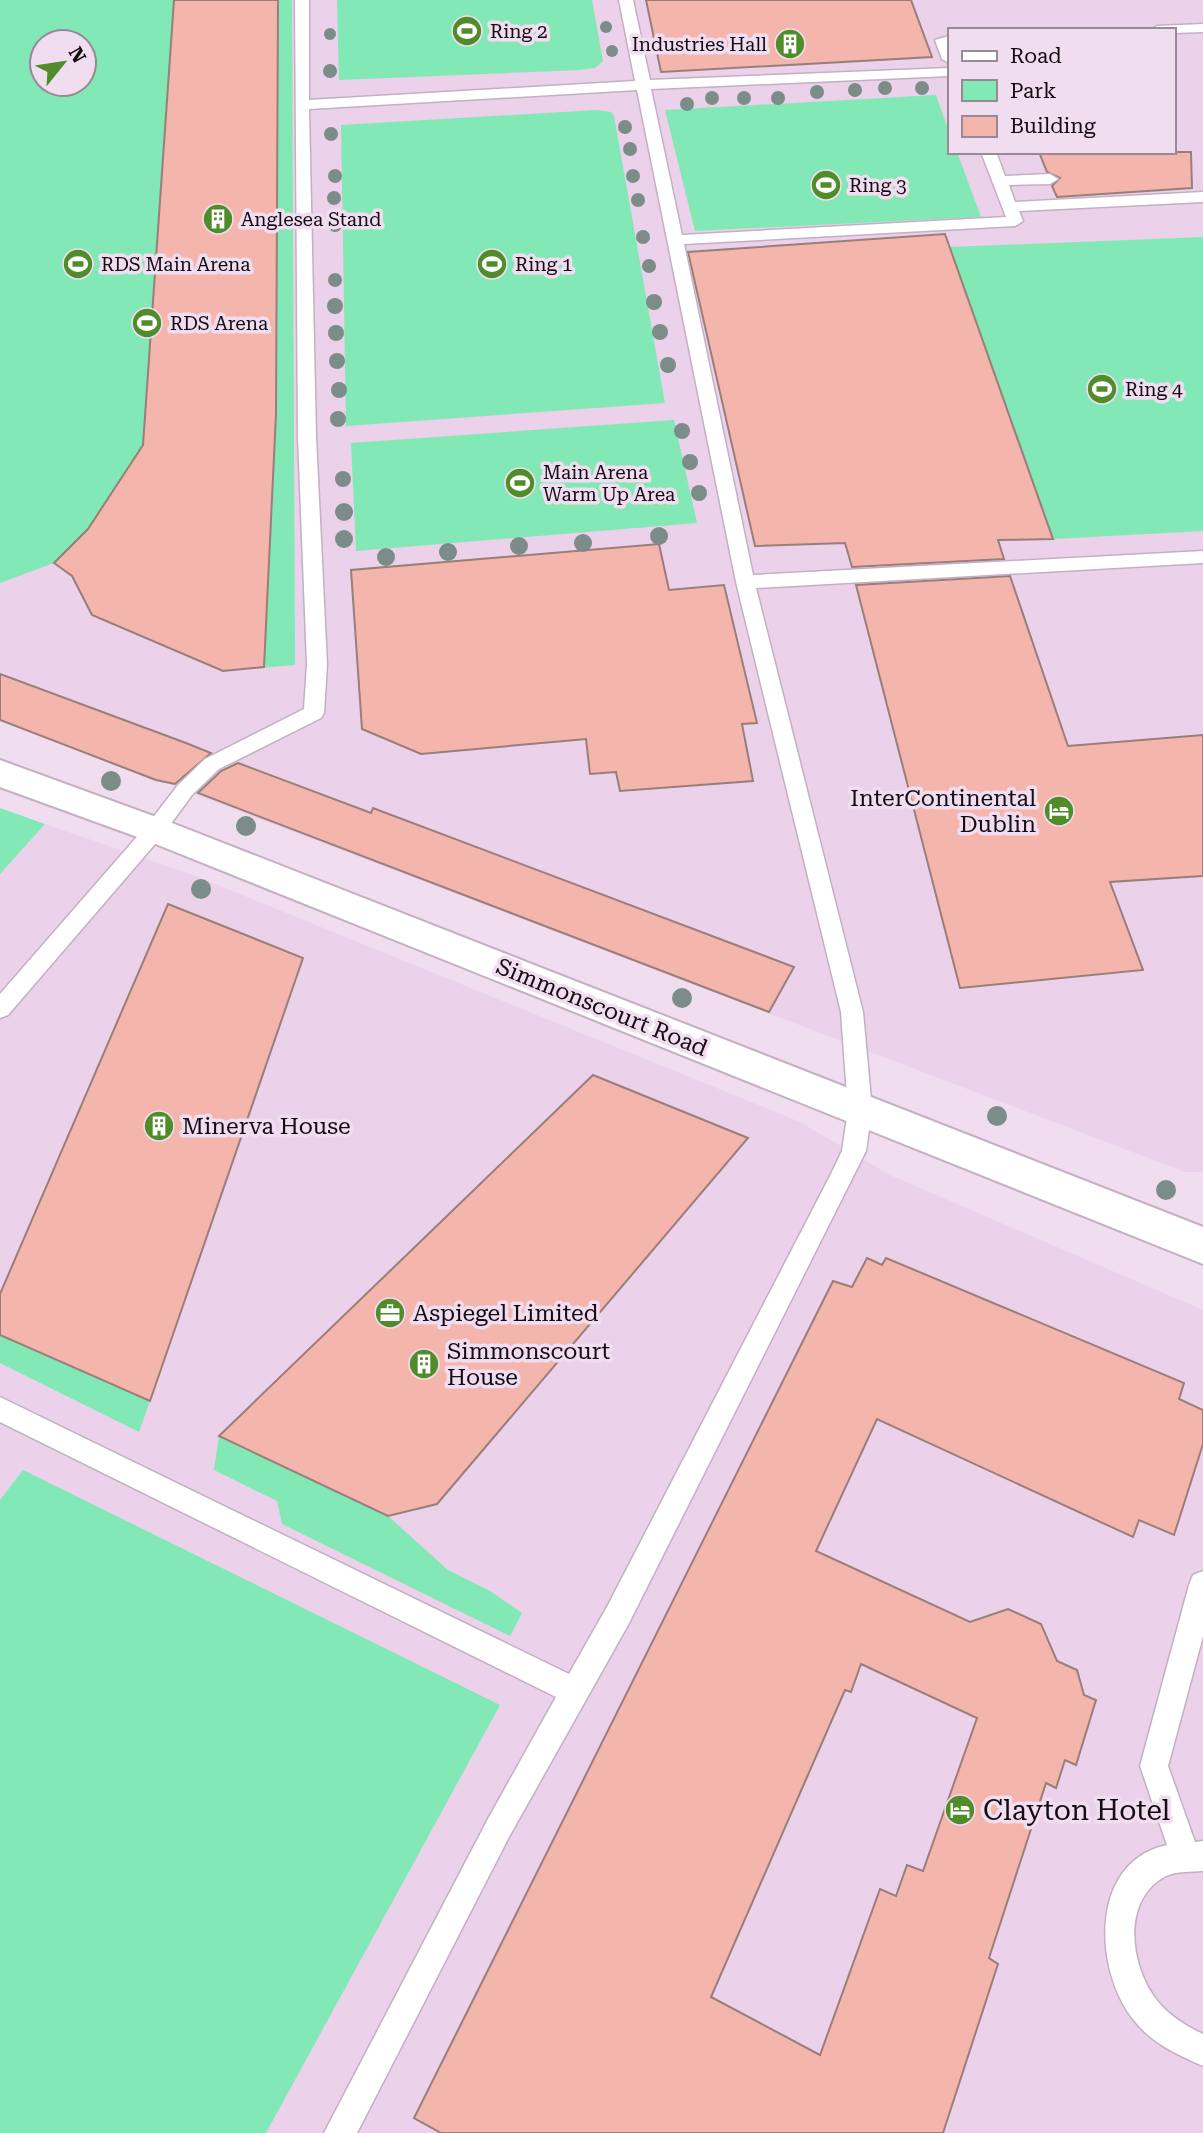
<svg xmlns="http://www.w3.org/2000/svg" width="1203" height="2133" font-family="'Roboto Serif',serif">
<style>
.built{fill:#ebd1ea;fill-rule:evenodd}
.green{fill:#82e8b6;fill-rule:evenodd}
.building{fill:#f4b5ad;stroke:#997e7a;stroke-width:2;fill-rule:evenodd}
.lines{fill:none;stroke-linecap:round;stroke-linejoin:round}
.service-casing{stroke:#c3b0c2;stroke-width:3}
.minor-casing{stroke:#c3b0c2;stroke-width:4}
.service{fill:#fff;fill-rule:evenodd}
.minor{fill:#fff;fill-rule:evenodd}
.tree{fill:#7c8c89}
.labels{text-anchor:middle;stroke-width:7;stroke-linejoin:round;paint-order:stroke}
.far-poi-label{font-size:19px;fill:#130c12;stroke:#f1ddf0;text-anchor:start}
.poi-label{font-size:23px;fill:#130c12;stroke:#f1ddf0;text-anchor:start}
.street-label{font-size:23px;fill:#130c12;stroke:#f1ddf0}
.near-poi-label{font-size:28px;fill:#130c12;stroke:#f1ddf0;text-anchor:start}
</style>
<rect width="100%" height="100%" fill="#f1ddf0"/>
<g class="built">
<path d="M0,0H1203V1172H1185L0,720ZM949,30H1173V152H949ZM42,42H84V84H42Z"/>
<polygon points="45,824 193,875 800,1122 890,1175 1203,1310 1203,2133 0,2133 0,874"/>
</g>
<g class="green">
<path d="M0,0H292L295,665L223,671L92,615L72,576L54,563L0,583ZM42,42H84V84H42Z"/>
<polygon points="337,0 592,0 603,61 595,68 579,70 339,80"/>
<polygon points="936,95 949,132 949,152 957,152 981,217 695,231 665,110"/>
<polygon points="596,110 611,112 614,116 665,403 346,426 341,125"/>
<polygon points="1203,237 1203,531 1053,539 950,247"/>
<polygon points="674,420 697,523 356,551 351,443"/>
<polygon points="0,808 45,824 0,874"/>
<polygon points="0,1330 150,1401 139,1432 0,1363"/>
<polygon points="219,1436 388,1516 448,1570 490,1591 522,1613 510,1636 282,1524 277,1501 214,1470"/>
<polygon points="23,1470 500,1705 266,2133 0,2133 0,1500"/>
</g>
<g class="building">
<polygon points="174,0 278,0 276,414 264,667 223,671 92,615 72,576 54,563 88,529 143,445"/>
<polygon points="646,0 911,0 932,57 661,72"/>
<polygon points="1039,152 1191,152 1192,188 1057,197 1052,186 1060,178 1047,172"/>
<polygon points="945,234 1053,539 998,540 1004,559 852,567 845,543 755,546 688,252"/>
<polygon points="659,544 669,590 724,585 757,723 742,724 753,781 620,791 616,772 590,774 586,739 421,754 362,729 351,570"/>
<polygon points="1010,576 1068,746 1203,735 1203,876 1110,882 1143,970 960,988 856,585"/>
<polygon points="0,674 186,743 211,753 175,784 156,780 0,720"/>
<polygon points="238,763 371,813 373,808 794,967 769,1012 198,793 221,771"/>
<polygon points="168,904 303,958 150,1401 0,1335 0,1294"/>
<polygon points="593,1075 748,1138 437,1504 388,1516 219,1436"/>
<path d="M867,1258L882,1265L886,1258L1184,1383L1179,1399L1203,1410V1444L1174,1535L1139,1520L1133,1537L877,1419L816,1551L970,1622L1008,1609L1041,1624L1057,1661L1077,1670L1084,1695L1096,1700L1076,1765L1065,1760L1056,1788L1046,1783L989,1958L998,1964L943,2133H441L414,2118L833,1281L852,1287ZM861,1664L977,1718L923,1871L907,1865L896,1896L880,1889L820,2055L711,1997L845,1690L851,1692Z"/>
</g>
<g class="lines">
<g class="service-casing">
<g id="service">
<polygon points="295,0 309,0 309,100 635,81 619,0 633,0 650,80 949,68 949,76 651,89 682,235 1006,217 981,152 996,152 1005,176 1050,174 1058,179 1050,184 1009,185 1015,202 1203,192 1203,202 1019,211 1023,221 1015,226 684,244 753,575 1203,551 1203,563 756,588 863,1012 872,1110 866,1151 628,1625 509,1837 357,2133 324,2133 489,1817 556,1697 0,1422 0,1397 569,1674 608,1605 831,1174 842,1151 848,1110 841,1012 736,582 637,90 309,109 316,437 327,664 324,713 321,718 219,769 192,795 162,836 8,1015 0,1018 0,994 148,824 178,785 205,759 304,709 307,664 298,437"/>
<polygon points="1203,24 1203,32 1173,33 1173,30 1150,30 1157,26"/>
<polygon points="949,36 949,63 942,59 935,40"/>
<path d="M1203,1571V1636L1168,1766L1195,1842L1203,1841V1871C1192,1872 1176,1871 1166,1876C1123,1899 1129,1959 1153,1995C1165,2013 1184,2025 1203,2034V2066C1176,2054 1151,2043 1133,2019C1093,1968 1090,1861 1167,1845L1140,1766L1189,1585L1193,1575Z"/>
</g>
</g>
<g class="minor-casing">
<polygon id="minor" points="0,760 167,821 1203,1227 1203,1264 143,839 0,787"/>
</g>
<use href="#service" class="service"/>
<use href="#minor" class="minor"/>
</g>
<g class="tree">
<circle cx="606" cy="27" r="6"/>
<circle cx="330" cy="34" r="6"/>
<circle cx="612" cy="51" r="6"/>
<circle cx="330" cy="71" r="7"/>
<circle cx="885" cy="88" r="7"/>
<circle cx="922" cy="88" r="7"/>
<circle cx="855" cy="90" r="7"/>
<circle cx="817" cy="92" r="7"/>
<circle cx="712" cy="98" r="7"/>
<circle cx="744" cy="98" r="7"/>
<circle cx="778" cy="98" r="7"/>
<circle cx="687" cy="104" r="7"/>
<circle cx="625" cy="127" r="7"/>
<circle cx="331" cy="134" r="7"/>
<circle cx="630" cy="149" r="7"/>
<circle cx="335" cy="176" r="7"/>
<circle cx="633" cy="176" r="7"/>
<circle cx="334" cy="198" r="7"/>
<circle cx="638" cy="200" r="7"/>
<circle cx="335" cy="225" r="7"/>
<circle cx="643" cy="237" r="7"/>
<circle cx="649" cy="266" r="7"/>
<circle cx="335" cy="280" r="7"/>
<circle cx="654" cy="302" r="8"/>
<circle cx="335" cy="306" r="8"/>
<circle cx="660" cy="332" r="8"/>
<circle cx="336" cy="333" r="8"/>
<circle cx="337" cy="361" r="8"/>
<circle cx="668" cy="365" r="8"/>
<circle cx="339" cy="390" r="8"/>
<circle cx="338" cy="419" r="8"/>
<circle cx="682" cy="431" r="8"/>
<circle cx="690" cy="462" r="8"/>
<circle cx="343" cy="479" r="8"/>
<circle cx="699" cy="493" r="8"/>
<circle cx="344" cy="512" r="9"/>
<circle cx="659" cy="536" r="9"/>
<circle cx="344" cy="539" r="9"/>
<circle cx="583" cy="543" r="9"/>
<circle cx="519" cy="546" r="9"/>
<circle cx="448" cy="552" r="9"/>
<circle cx="386" cy="557" r="9"/>
<circle cx="111" cy="781" r="10"/>
<circle cx="246" cy="826" r="10"/>
<circle cx="201" cy="889" r="10"/>
<circle cx="682" cy="998" r="10"/>
<circle cx="997" cy="1116" r="10"/>
<circle cx="1166" cy="1190" r="10"/>
</g>
<defs>
<g id="stadium-disc" transform="scale(1.575)"><circle r="9.5" fill="#518c2b" stroke="#f1ddf0"/><path d="M0-5a6.5 5 0 1 0 0 10a6.5 5 0 1 0 0-10ZM-3.5-1.8h7v3.6h-7Z" fill="#fff"/></g>
<g id="building-disc" transform="scale(1.575)"><circle r="9.5" fill="#518c2b" stroke="#f1ddf0"/><path d="M-4-6H4V6H1V3H-1V6H-4ZM-2.5-4.3h1.7v1.8h-1.7ZM.8-4.3h1.7v1.8H.8ZM-2.5-1h1.7V.8h-1.7ZM.8-1h1.7V.8H.8Z" fill="#fff"/></g>
<g id="hotel-disc" transform="scale(1.575)"><circle r="9.5" fill="#518c2b" stroke="#f1ddf0"/><path d="M-6-4.5h1.5V1H6V5H4.5V3h-9V5H-6ZM-4 0a1.8 1.8 0 1 1 3.6 0ZM.5 0V-2.5h3Q6-2.5 6 0Z" fill="#fff"/></g>
<g id="office-disc" transform="scale(1.575)"><circle r="9.5" fill="#518c2b" stroke="#f1ddf0"/><path d="M-6-3h4V-5.5h4V-3h4V5H-6ZM-1-4.5V-3h2v-1.5ZM-6 0V1H6V0Z" fill="#fff"/></g>
</defs>
<g fill-rule="evenodd">
<use href="#stadium-disc" x="467" y="31"/>
<use href="#building-disc" x="790" y="44"/>
<use href="#stadium-disc" x="826" y="185"/>
<use href="#building-disc" x="218" y="219"/>
<use href="#stadium-disc" x="78" y="264"/>
<use href="#stadium-disc" x="492" y="264"/>
<use href="#stadium-disc" x="147" y="323"/>
<use href="#stadium-disc" x="1102" y="389"/>
<use href="#stadium-disc" x="520" y="483"/>
<use href="#hotel-disc" x="1059" y="811"/>
<use href="#building-disc" x="159" y="1126"/>
<use href="#office-disc" x="390" y="1313"/>
<use href="#building-disc" x="424" y="1364"/>
<use href="#hotel-disc" x="960" y="1810"/>
</g>
<g class="labels">
<g class="far-poi-label">
<text x="490" y="38">Ring 2</text>
<text x="767" y="51" text-anchor="end">Industries Hall</text>
<text x="849" y="192">Ring 3</text>
<text x="241" y="226">Anglesea Stand</text>
<text x="101" y="271">RDS Main Arena</text>
<text x="515" y="271">Ring 1</text>
<text x="170" y="330">RDS Arena</text>
<text x="1125" y="396">Ring 4</text>
<text x="543" y="479">Main Arena<tspan x="543" dy="22">Warm Up Area</tspan></text>
</g>
<g class="poi-label">
<text x="1036" y="806" text-anchor="end">InterContinental<tspan x="1036" dy="26">Dublin</tspan></text>
<text x="182" y="1134">Minerva House</text>
<text x="413" y="1321">Aspiegel Limited</text>
<text x="447" y="1359">Simmonscourt<tspan x="447" dy="26">House</tspan></text>
</g>
<g class="street-label">
<text transform="translate(602 1007) rotate(22)" y="8">Simmonscourt Road</text>
</g>
<g class="near-poi-label">
<text x="983" y="1820">Clayton Hotel</text>
</g>
</g>
<rect x="948" y="28" width="228" height="126" fill="#f1ddf0" stroke="#988997" stroke-width="2"/>
<rect x="962" y="51" width="35" height="10" fill="#ffffff" stroke="#988997" stroke-width="2"/>
<text x="1010" y="63" font-size="21" fill="#130c12">Road</text>
<rect x="962" y="80" width="35" height="21" fill="#82e8b6" stroke="#988997" stroke-width="2"/>
<text x="1010" y="98" font-size="21" fill="#130c12">Park</text>
<rect x="962" y="116" width="35" height="21" fill="#f4b5ad" stroke="#988997" stroke-width="2"/>
<text x="1010" y="133" font-size="21" fill="#130c12">Building</text>
<g transform="translate(63 63) rotate(60)"><circle r="33" fill="#f1ddf0" stroke="#988997" stroke-width="2"/>
<path d="M0-5L12 26L0 18L-12 26Z" fill="#518c2b"/>
<text y="-10" font-size="19" font-weight="bold" text-anchor="middle" fill="#130c12">N</text>
</g>
</svg>
